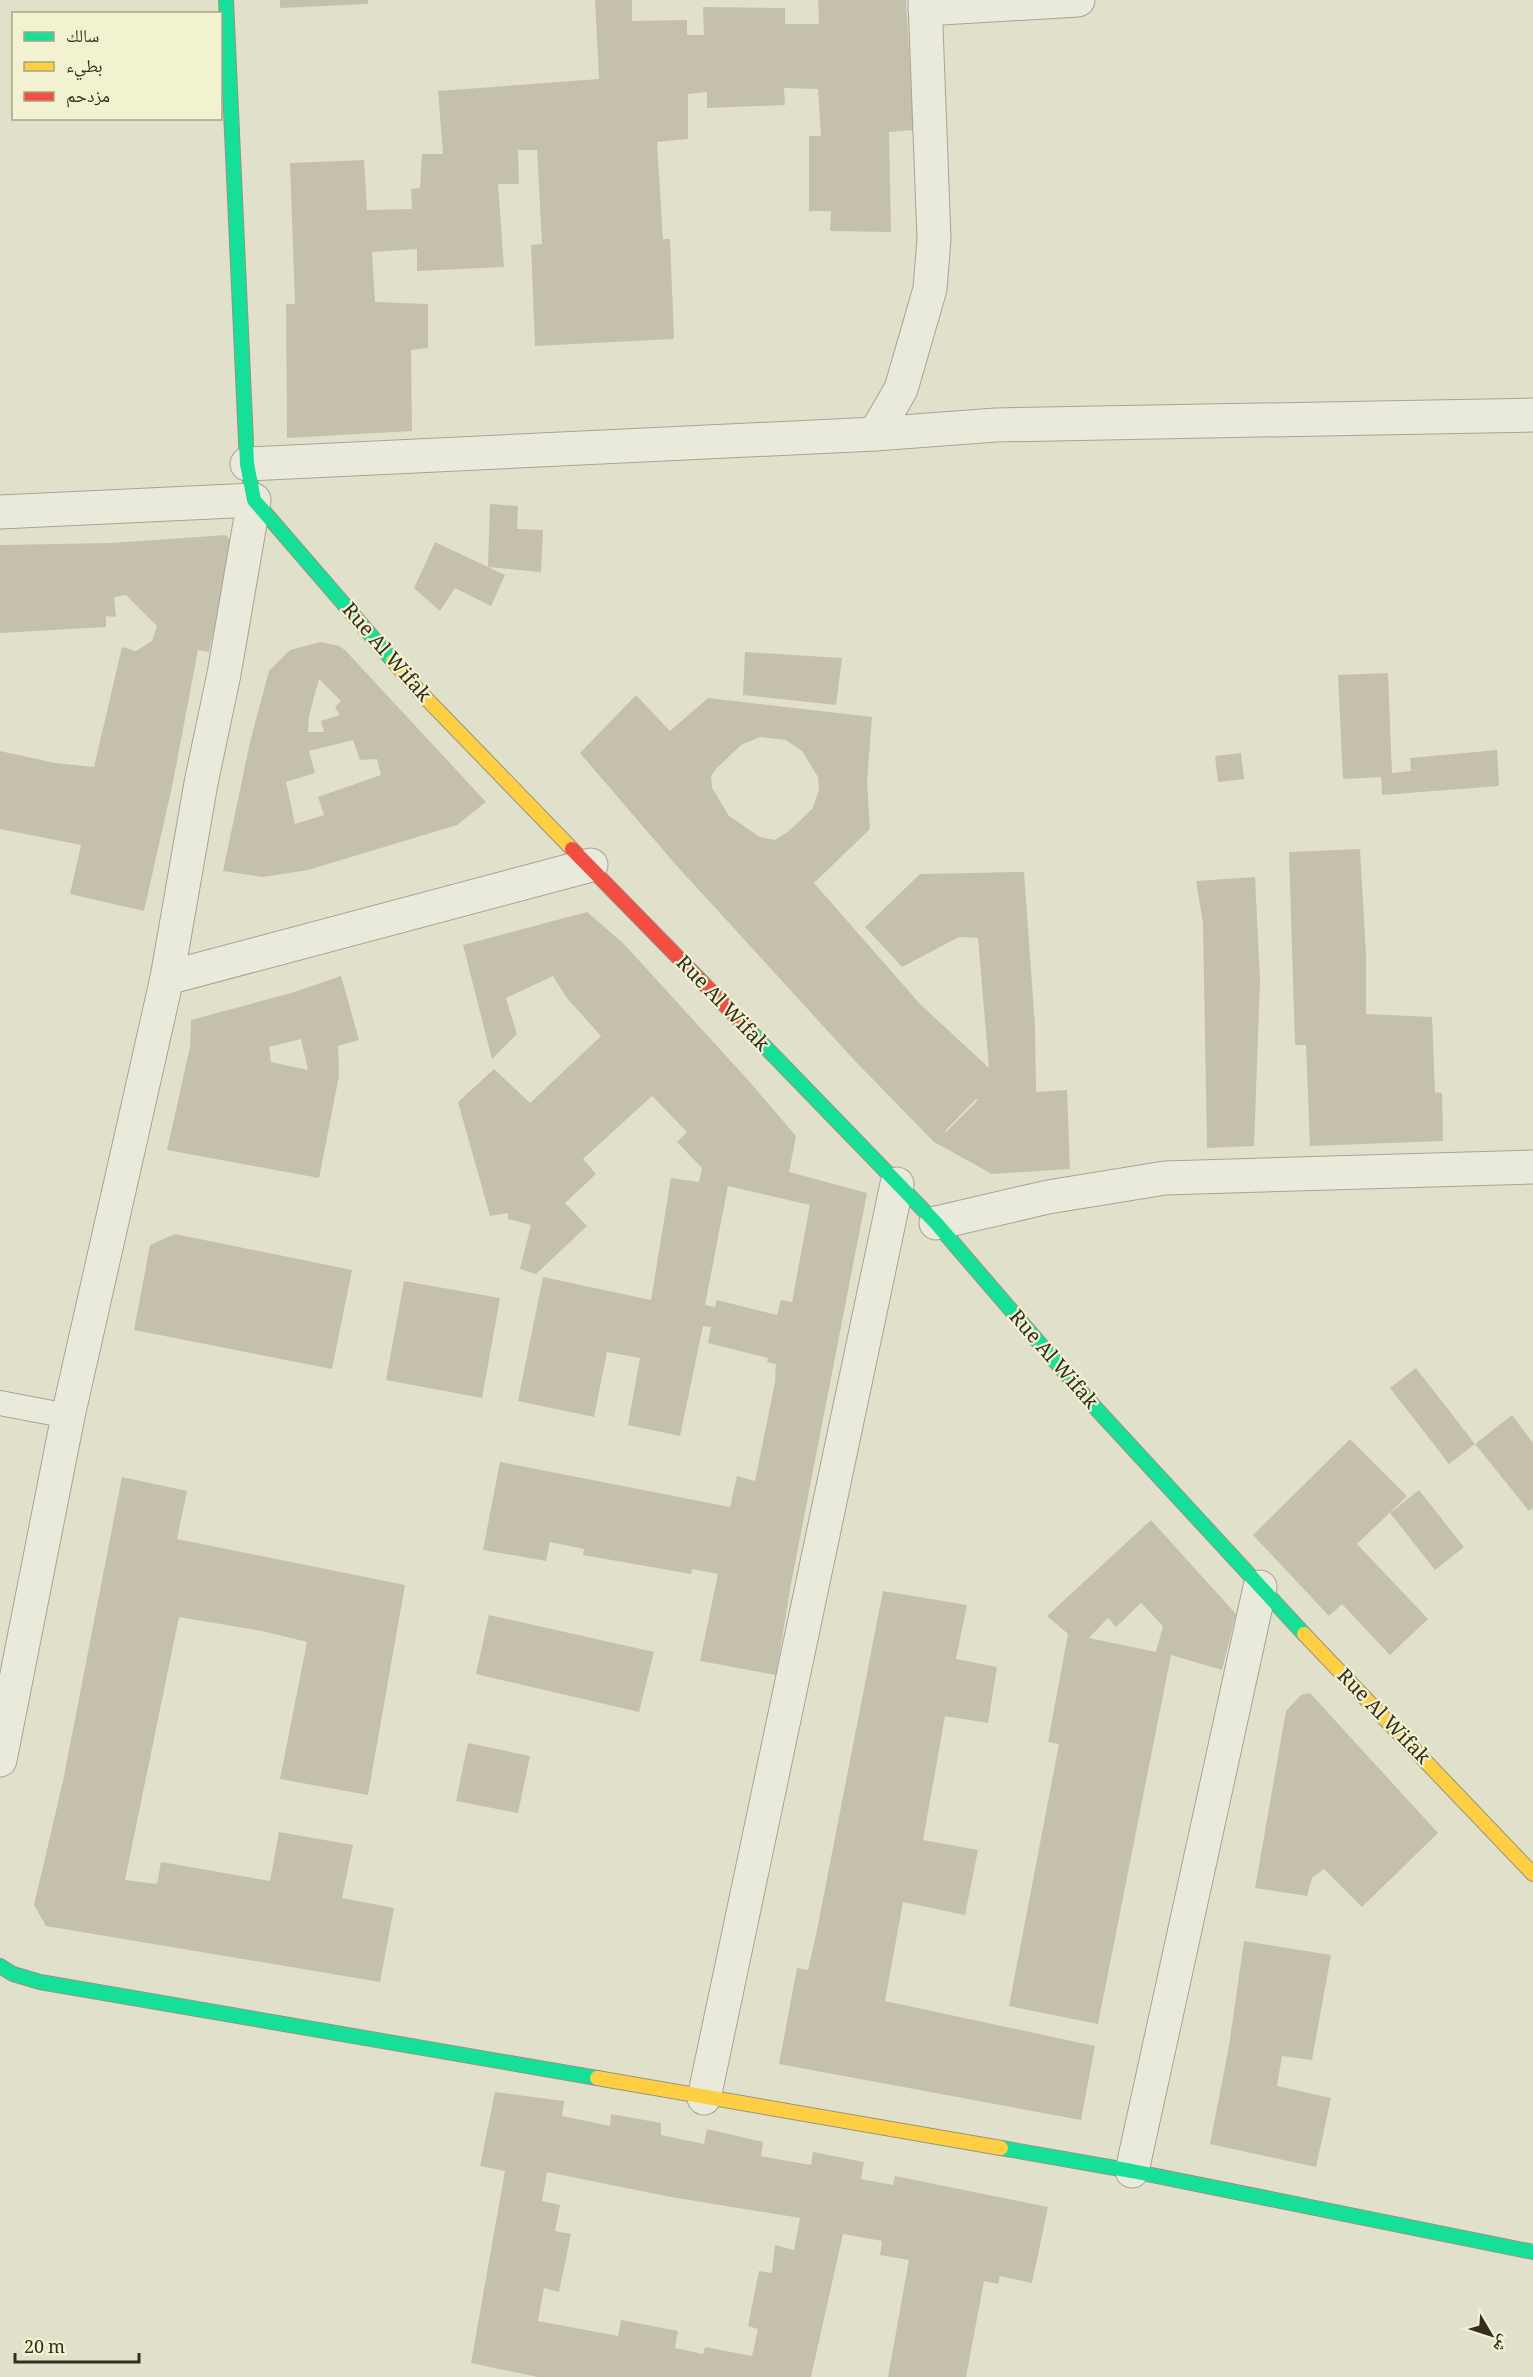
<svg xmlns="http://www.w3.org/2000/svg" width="1533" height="2377" font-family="Georgia,'Noto Naskh Arabic',serif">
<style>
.building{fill:#c4c0ac;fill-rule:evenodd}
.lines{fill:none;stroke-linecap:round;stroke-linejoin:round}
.lane-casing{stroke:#a6a494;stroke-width:26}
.street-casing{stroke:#a6a494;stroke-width:35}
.fast-casing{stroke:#969384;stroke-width:16}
.slow-casing{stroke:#969384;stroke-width:16}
.jam-casing{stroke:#969384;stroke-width:16}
.lane{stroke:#eaeadc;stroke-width:24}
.street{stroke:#eaeadc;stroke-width:33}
.fast{stroke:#16e098;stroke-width:14}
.slow{stroke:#ffcf43;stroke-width:14}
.jam{stroke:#f24e42;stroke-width:14}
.labels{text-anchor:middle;stroke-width:4.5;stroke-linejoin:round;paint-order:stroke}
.street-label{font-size:20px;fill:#332e1d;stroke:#f3f2d0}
</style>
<rect width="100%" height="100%" fill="#e1e1cb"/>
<g class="building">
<polygon points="280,0 368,0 368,4 280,8"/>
<polygon points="595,0 632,0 632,21 687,20 687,35 704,35 703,7 785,8 785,24 819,24 818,0 906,0 914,130 889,132 891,232 830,231 831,211 809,211 809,136 821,136 818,89 784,88 785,105 707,108 707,92 688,94 688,139 657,142 663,239 670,239 674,339 535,346 531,245 542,244 537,150 518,150 519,184 498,184 504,267 417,271 417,249 372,252 375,302 428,304 428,348 411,350 412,431 287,438 286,304 295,304 290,163 364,160 367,210 412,209 411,189 420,188 422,154 443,154 438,91 599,79"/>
<polygon points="490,504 518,506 517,529 543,530 541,572 488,567 505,575 491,606 455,588 440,611 414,588 435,542 488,567"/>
<polygon points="226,535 233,543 209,652 198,650 173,782 144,911 70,894 81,845 0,829 0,751 55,763 94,767 122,647 136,651 152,641 157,626 126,595 114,597 116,617 106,616 106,627 0,633 0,545 111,543"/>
<path d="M321,642L339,646L345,650L486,802L457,825L308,870L263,877L223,871L250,742L269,671L290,650ZM319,679L341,701L335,707L340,715L321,721L324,732H308L309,716ZM353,740L360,760L377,759L381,775L318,797L324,815L295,824L286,782L315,773L309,751Z"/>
<polygon points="745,652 842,658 836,705 743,695"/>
<polygon points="1388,673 1392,773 1411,771 1410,758 1497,750 1499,786 1382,795 1381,777 1343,779 1338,675"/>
<path d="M636,695L670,731L708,698L872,717L867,782L870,829L814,883L920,1004L989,1068L978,938L959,937L902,967L865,927L920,874L1024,872L1035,1027L1036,1092L1067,1090L1070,1169L992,1174L934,1142L856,1062L676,865L580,753ZM760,737L786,740L802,751L818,777L819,789L813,808L789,831L775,840L760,837L729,816L712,788L711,776L716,769L741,745ZM979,1099L946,1132L945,1131L975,1100Z"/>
<polygon points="1241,753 1244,779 1218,782 1215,756"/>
<polygon points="1360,849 1366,955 1366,1014 1432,1017 1435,1092 1442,1093 1443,1141 1310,1146 1306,1045 1295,1045 1289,852"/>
<polygon points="1255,877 1260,980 1254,1146 1207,1148 1203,924 1196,881"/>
<path d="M587,912L624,944L748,1080L796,1136L789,1172L867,1193L791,1584L776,1675L700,1661L718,1574L692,1569L691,1574L583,1555L584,1549L550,1542L546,1561L483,1550L500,1462L730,1507L737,1476L755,1481L775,1382L776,1364L767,1362L768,1358L708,1343L711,1327L703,1326L680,1436L628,1425L640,1358L607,1352L594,1417L518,1401L543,1277L651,1300L671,1178L699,1182L702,1168L677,1142L687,1132L652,1096L583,1159L596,1174L565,1203L587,1226L536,1274L520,1269L531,1225L508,1219V1213L490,1216L458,1102L494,1069L530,1103L601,1036L566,997L553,976L506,998L517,1034L492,1059L463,945ZM728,1186L810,1205L792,1302L781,1300L777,1315L717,1300L715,1307L705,1305Z"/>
<path d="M341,976L359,1040L338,1046L339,1076L319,1178L167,1150L190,1047L191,1020L291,993ZM301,1039L308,1070L271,1062L269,1047Z"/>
<polygon points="175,1234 352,1270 332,1369 134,1330 150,1245"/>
<polygon points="404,1281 500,1298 482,1398 386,1380"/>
<polygon points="1416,1368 1475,1444 1512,1415 1533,1443 1533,1508 1529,1511 1475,1444 1449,1464 1390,1388"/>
<polygon points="1350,1439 1407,1496 1357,1544 1428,1619 1390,1655 1342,1604 1329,1616 1253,1535"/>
<polygon points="122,1477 187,1491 177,1539 405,1585 368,1795 280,1779 307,1642 262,1631 179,1617 125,1880 157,1884 161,1862 270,1881 279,1832 353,1845 342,1898 394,1908 380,1982 46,1926 34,1905 63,1781"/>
<polygon points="1419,1490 1464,1547 1435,1570 1390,1513"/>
<path d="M1151,1520L1236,1614L1222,1670L1171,1655L1098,2024L1009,2006L1059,1744L1048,1742L1068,1634L1047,1616ZM1141,1603L1163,1626L1156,1652L1089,1638L1108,1618L1116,1627Z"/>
<polygon points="883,1591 967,1605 956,1659 997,1667 988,1723 945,1716 923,1840 978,1850 965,1915 903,1902 885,2001 1095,2046 1081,2120 779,2064 797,1968 808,1970 816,1935"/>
<polygon points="489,1615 654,1652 639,1712 476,1674"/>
<polygon points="1310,1693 1438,1833 1362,1907 1324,1869 1312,1878 1307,1896 1255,1888 1286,1711 1301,1695"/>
<polygon points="468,1743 530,1756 518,1813 456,1801"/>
<polygon points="1244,1941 1331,1955 1312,2060 1282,2056 1277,2086 1331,2098 1316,2167 1210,2144 1229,2046"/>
<path d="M495,2092L564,2101L562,2116L610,2126L611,2114L661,2123V2135L704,2144L707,2129L763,2142L761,2156L782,2160L811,2165L813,2152L864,2162L861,2179L893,2185L895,2176L1048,2207L1032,2283L1000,2276L998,2284L984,2281L966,2377H888L909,2260L880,2255L882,2241L843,2234L811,2377H538L471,2363L505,2171L480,2166ZM547,2172L671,2197L800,2218L794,2250L775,2245L772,2273L759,2271L748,2326L758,2329L752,2356L705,2347L703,2354L675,2348L678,2331L621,2320L618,2336L538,2321L544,2288L559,2292L571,2234L555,2231L560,2205L542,2201Z"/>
</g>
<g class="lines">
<g class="lane-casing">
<polyline id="lane" points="0,1403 68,1416"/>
</g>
<g class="street-casing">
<g id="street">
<polyline points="925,9 1078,0"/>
<polyline points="875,434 901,389 930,289 934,239 925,0"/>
<polyline points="247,464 875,434 996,425 1533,415"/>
<polyline points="0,512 254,500 224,674 201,783 167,978 68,1416 0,1760"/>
<polyline points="167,978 591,865"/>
<polyline points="936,1223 1048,1197 1165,1178 1533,1167"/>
<polyline points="704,2098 897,1184"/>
<polyline points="1132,2171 1260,1587"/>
</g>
</g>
<g class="fast-casing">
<g id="fast">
<polyline points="226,0 247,464 254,500 393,661"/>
<polyline points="750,1031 936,1223 1091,1403 1304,1634"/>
<polyline points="0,1966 13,1974 40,1982 597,2078"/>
<polyline points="1001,2148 1132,2171 1533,2252"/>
</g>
</g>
<g class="slow-casing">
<g id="slow">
<polyline points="393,661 419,691 572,849"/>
<polyline points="1304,1634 1533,1874"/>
<polyline points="597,2078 1001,2148"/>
</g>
</g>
<g class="jam-casing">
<polyline id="jam" points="572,849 750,1031"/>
</g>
<use href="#lane" class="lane"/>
<use href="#street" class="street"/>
<use href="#fast" class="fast"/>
<use href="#slow" class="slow"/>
<use href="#jam" class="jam"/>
</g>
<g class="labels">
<g class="street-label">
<text transform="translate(387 652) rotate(49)" y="7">Rue Al Wifak</text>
<text transform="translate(723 1003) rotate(46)" y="7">Rue Al Wifak</text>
<text transform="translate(1054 1359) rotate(49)" y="7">Rue Al Wifak</text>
<text transform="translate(1384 1716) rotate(46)" y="7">Rue Al Wifak</text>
</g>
</g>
<rect x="12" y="12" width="210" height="108" fill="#f3f2d0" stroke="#a6a488" stroke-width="1.5"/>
<rect x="24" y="32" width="30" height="9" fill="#16e098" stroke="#a6a488" stroke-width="1.5"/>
<text x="66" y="42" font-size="18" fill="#332e1d">سالك</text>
<rect x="24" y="62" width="30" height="9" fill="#ffcf43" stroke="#a6a488" stroke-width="1.5"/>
<text x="66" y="72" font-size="18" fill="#332e1d">بطيء</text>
<rect x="24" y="92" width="30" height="9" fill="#f24e42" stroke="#a6a488" stroke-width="1.5"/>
<text x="66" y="102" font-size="18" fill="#332e1d">مزدحم</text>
<g transform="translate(1491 2335) rotate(129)" stroke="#f3f2d0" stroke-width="4.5" paint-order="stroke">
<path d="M0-4.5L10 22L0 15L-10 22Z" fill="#332e1d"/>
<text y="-9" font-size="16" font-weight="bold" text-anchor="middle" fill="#332e1d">ش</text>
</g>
<path d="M15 2353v9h124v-9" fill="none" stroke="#332e1d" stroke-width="3"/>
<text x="24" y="2353" font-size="18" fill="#332e1d" stroke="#f3f2d0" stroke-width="4.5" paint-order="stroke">20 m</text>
</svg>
